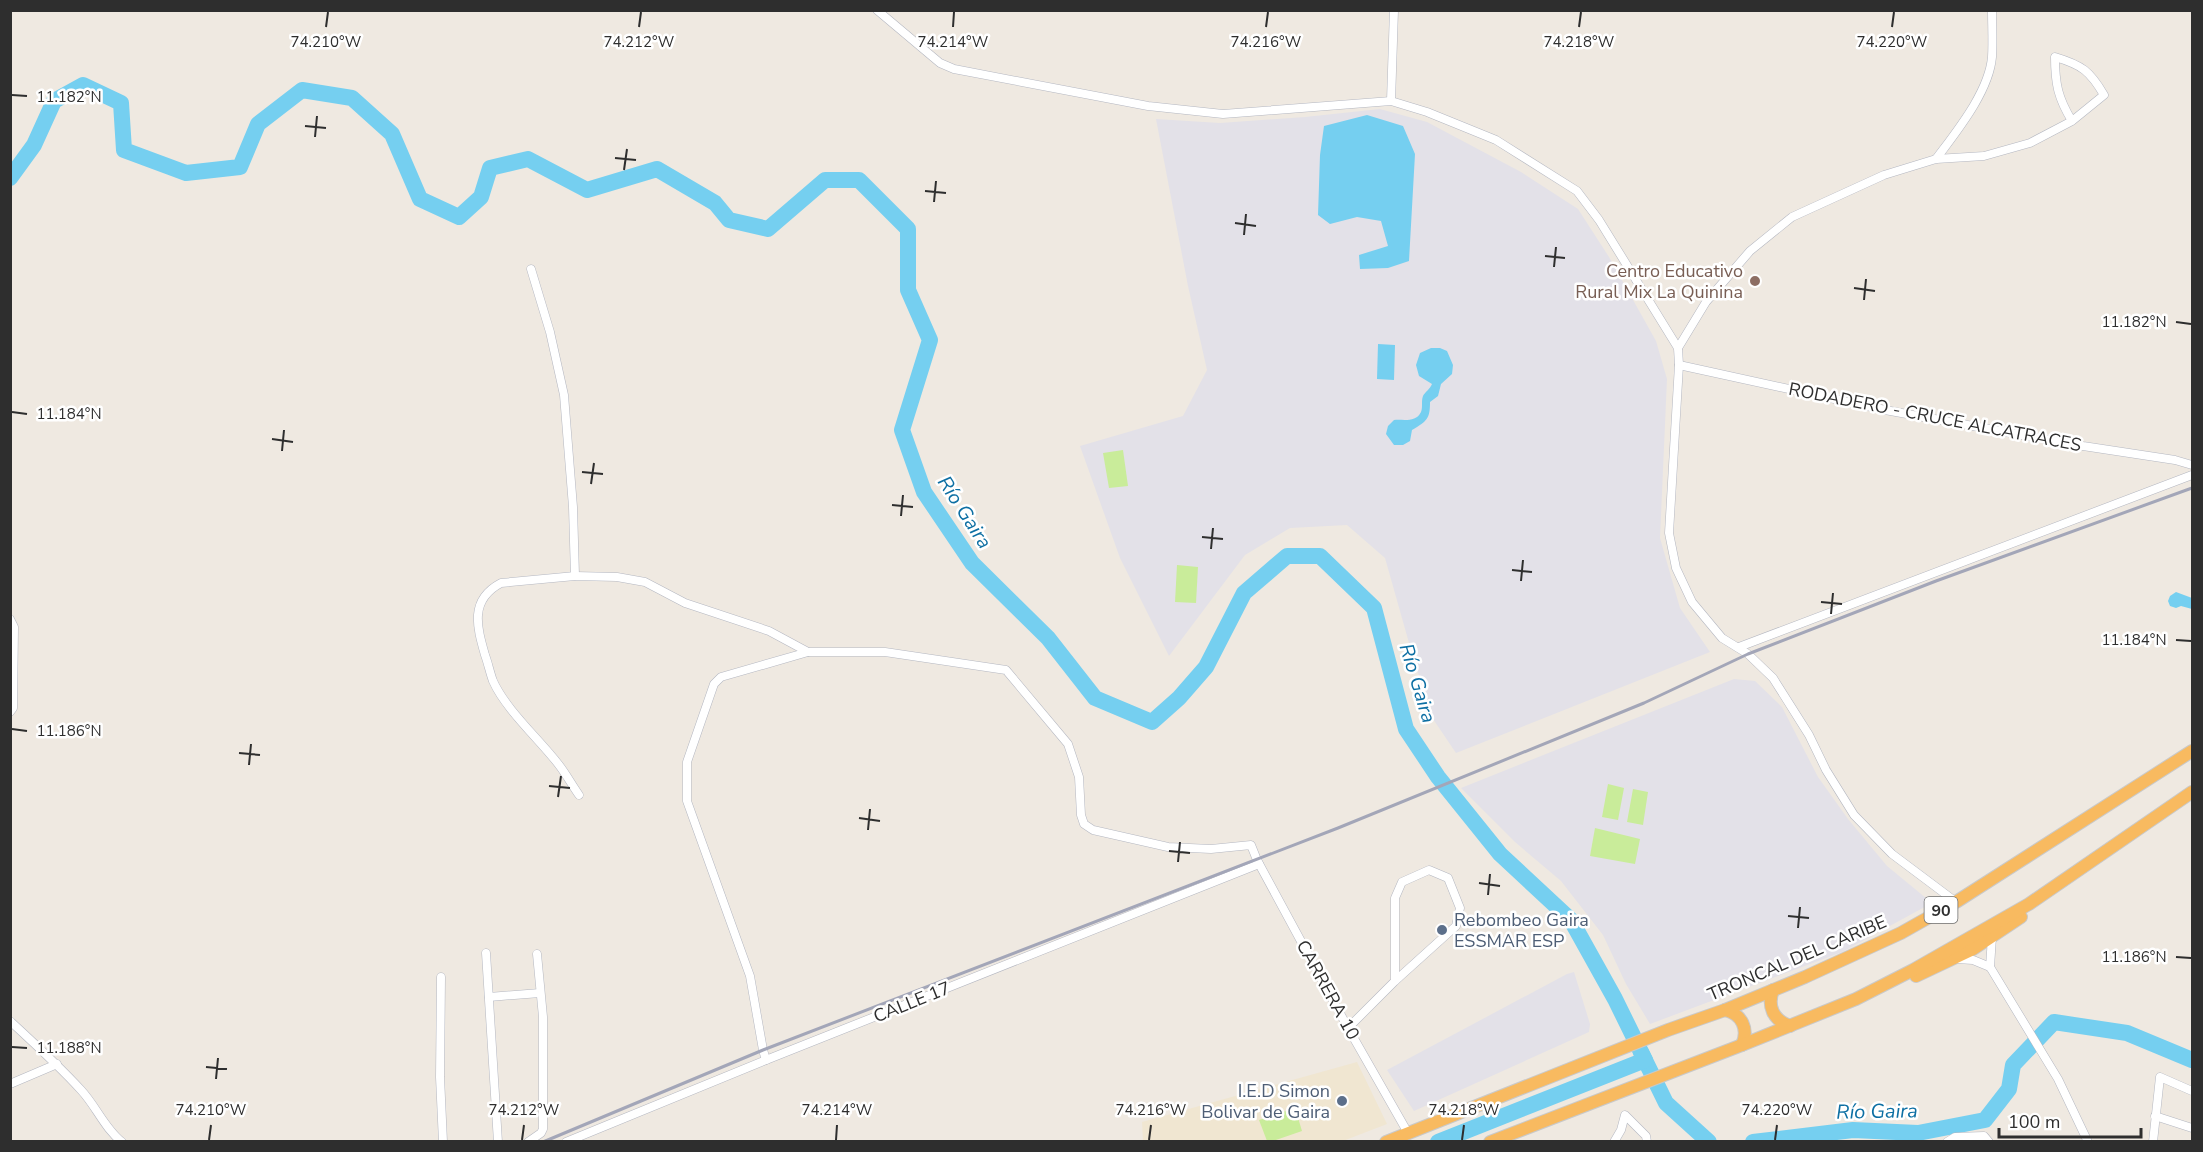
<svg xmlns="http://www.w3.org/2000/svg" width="2203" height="1152" font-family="'Nunito Sans',sans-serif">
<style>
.industrial{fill:#e3e1e8}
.education{fill:#f0e6d1}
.pitch{fill:#c9ec9a}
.water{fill:#75cff0}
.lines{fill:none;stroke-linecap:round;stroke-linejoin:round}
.river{stroke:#75cff0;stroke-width:16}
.minor-casing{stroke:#b4b7c1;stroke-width:9}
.trunk-casing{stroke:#c9c9c9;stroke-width:14}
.minor{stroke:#fff;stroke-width:8}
.trunk{stroke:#f8ba60;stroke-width:12}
.rail{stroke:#a3a6b8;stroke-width:3}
.ticks{fill:none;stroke:#2e2e2e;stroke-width:2}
.education-dot{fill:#8d6e63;stroke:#fff;stroke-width:2}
.service-dot{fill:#5c6f8a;stroke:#fff;stroke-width:2}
.labels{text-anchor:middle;stroke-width:5;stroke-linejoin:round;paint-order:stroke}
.shield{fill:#fff;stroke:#6d6d6d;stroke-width:1.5}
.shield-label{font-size:16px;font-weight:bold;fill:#2e2e2e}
.education-label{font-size:18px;fill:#785e54;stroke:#fff;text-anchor:end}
.street-label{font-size:18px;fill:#2e2e2e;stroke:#fff}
.service-label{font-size:18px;fill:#4e5e75;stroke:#fff;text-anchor:start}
.water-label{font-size:20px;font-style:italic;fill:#0d6fa3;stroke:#fff}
.ticks-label{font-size:15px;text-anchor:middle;fill:#2e2e2e;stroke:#fff;stroke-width:5;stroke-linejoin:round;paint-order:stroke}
</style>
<rect width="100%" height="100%" fill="#efe9e1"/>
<g class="industrial">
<polygon points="1380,109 1427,122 1521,172 1578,209 1609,257 1656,341 1667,379 1660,538 1680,608 1710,652 1456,753 1433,719 1413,657 1385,558 1347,525 1290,528 1245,555 1169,656 1120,558 1080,446 1183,416 1207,370 1188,286 1156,119 1220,123 1305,117"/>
<polygon points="1734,679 1755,681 1782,707 1818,777 1848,819 1887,866 1932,903 1842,952 1650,1024 1626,984 1603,935 1561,881 1515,842 1461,788"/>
<polygon points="1574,972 1590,1024 1589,1032 1414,1111 1387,1070 1567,974"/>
</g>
<polygon class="education" points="1357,1062 1387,1124 1343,1141 1143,1142 1142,1122"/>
<g class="pitch">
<polygon points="1123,450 1128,486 1109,488 1103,453"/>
<polygon points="1177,565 1198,567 1196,603 1175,602"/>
<polygon points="1608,784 1624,788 1618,820 1602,817"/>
<polygon points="1633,789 1648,792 1643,825 1627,822"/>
<polygon points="1595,828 1640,839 1635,864 1590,856"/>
<polygon points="1295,1108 1302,1131 1273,1141 1267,1141 1259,1120"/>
</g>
<g class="water">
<polygon points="1367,115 1403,126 1415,154 1409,261 1388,268 1360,269 1359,255 1388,246 1381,221 1357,217 1330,224 1318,215 1320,155 1324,126"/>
<polygon points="1378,344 1395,345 1394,380 1377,379"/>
<path d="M1431,348H1440L1447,351L1453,365L1452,374L1441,384L1438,396L1430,402C1430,419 1427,421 1412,430L1410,441L1403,445H1394L1386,434L1388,426L1394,420C1403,419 1416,423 1421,412C1423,407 1421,401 1423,396C1425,392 1430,389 1432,384L1419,376L1416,365L1420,353Z"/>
<polygon points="2176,592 2192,598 2192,609 2181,606 2176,608 2170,606 2168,601 2170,596"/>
</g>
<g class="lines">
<g class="river">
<polyline points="10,178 34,145 54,101 83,85 121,103 124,150 186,173 240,167 258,124 302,90 352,98 392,134 420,199 459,217 481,197 490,168 528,159 587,190 657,169 715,203 729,220 768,229 825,180 859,180 908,229 908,290 930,340 902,430 924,492 972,563 1048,638 1095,698 1152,722 1179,698 1206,667 1244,593 1287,556 1320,556 1374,608 1406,729 1438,777 1500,854 1571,920 1615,999 1666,1103 1709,1142"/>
<polyline points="1438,1142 1645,1060 1641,1052"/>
<polyline points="1753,1142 1853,1130 1918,1133 1985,1120 2009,1089 2013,1065 2054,1022 2127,1033 2192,1060"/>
</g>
<g class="minor-casing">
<g id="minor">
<polyline points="877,10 940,63 954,69 1148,106 1223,114 1391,101 1427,112 1496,140 1577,191 1599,220 1678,348 1679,365 1669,533 1676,568 1692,602 1722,638 1748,654 1773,678 1809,735 1826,770 1854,815 1892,854 1956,902"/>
<polyline points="1391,101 1394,10"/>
<path d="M1936,159C1956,132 1989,92 1992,57C1993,42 1992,26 1992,10"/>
<polyline points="531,269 550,332 564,395 573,507 575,576"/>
<path d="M1678,348L1706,302L1750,251L1792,217L1884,175L1936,159L1984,156L2030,143L2072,121L2104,95C2090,71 2082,65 2055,57C2055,84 2058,98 2072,121"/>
<polyline points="1679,365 1885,410 2083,446 2175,460 2192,465"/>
<polyline points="10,619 14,627 13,708 10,712"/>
<polyline points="1739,647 2192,475"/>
<path d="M579,795C572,785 566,774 559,765C540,740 506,710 493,681C490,673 488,663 485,655C477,627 469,600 501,583L575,576L617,577L645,582L685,603L769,631L808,652H885L1006,670L1068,744L1079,777L1081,815L1084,824L1093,830L1168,847L1211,849L1251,845L1257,860L1348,1028L1408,1133"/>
<polyline points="1992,937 1990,967 2058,1079 2088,1142"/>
<polyline points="486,953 498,1142"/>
<polyline points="1957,959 1973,960 1990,967"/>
<polyline points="441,977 440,1077 443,1142"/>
<polyline points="489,997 540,993"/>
<path d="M10,1021C35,1044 59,1066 81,1090C96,1106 105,1129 122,1142"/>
<polyline points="1348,1028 1395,981 1456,926 1460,908 1448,878 1429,870 1402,882 1395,898 1395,981"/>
<polyline points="766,1060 763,1050 750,976 687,801 687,762 714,684 721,677 808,652"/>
<polyline points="10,1084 57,1064"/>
<polyline points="2155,1116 2192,1128"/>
<polyline points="528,1142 541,1133 543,1129 543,1017 537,954"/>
<polyline points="566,1142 766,1060 1259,864"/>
<polyline points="1614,1142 1621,1130 1625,1115 1646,1136 1647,1142"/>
<polyline points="1947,1142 1955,1137 1984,1136 1989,1142"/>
<polyline points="2153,1142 2160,1077 2192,1091"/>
</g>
</g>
<g class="trunk-casing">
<g id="trunk">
<polyline points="1916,976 1973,949 2021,917"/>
<path d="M1773,990C1767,1006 1773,1020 1790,1026"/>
<path d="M1725,1010C1742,1014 1749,1029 1742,1045"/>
<polyline points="1386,1142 1668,1030 1725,1010 1805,977 1901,933 1956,902 2192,751"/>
<polyline points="1490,1142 1742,1045 1856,999 1913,970 2029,904 2192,792"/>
</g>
</g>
<use href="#minor" class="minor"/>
<use href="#trunk" class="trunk"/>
<polyline class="rail" points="543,1142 763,1050 1338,828 1644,703 1748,654 1936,581 2192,488"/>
</g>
<path class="ticks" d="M326,27L328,12M639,27L641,12M953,27L954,12M1266,27L1268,12M1579,27L1581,12M1892,27L1894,12M12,95L27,96M305,126L326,128M315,137L317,116M615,158L636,160M624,170L627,149M925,191L946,193M934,202L936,181M1235,223L1256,226M1244,235L1246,214M1545,256L1565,258M1554,267L1556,247M1854,288L1875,291M1864,300L1866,279M2176,322L2191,324M12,412L27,414M272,439L293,442M282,451L284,430M582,472L603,474M591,484L594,463M892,505L913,507M901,516L903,495M1202,537L1223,539M1211,549L1213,528M1512,570L1532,572M1521,581L1523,560M1821,602L1842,604M1831,614L1833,593M2176,640L2191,641M12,729L27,731M239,753L260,755M249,765L251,744M549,786L570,788M558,797L561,776M859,818L880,821M868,830L870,809M1169,851L1190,853M1178,862L1180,842M1479,883L1500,886M1488,895L1490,874M1788,916L1809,918M1798,928L1800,907M2176,957L2191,958M12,1047L27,1048M206,1067L227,1069M216,1079L218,1058M209,1140L211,1125M522,1140L524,1125M836,1140L837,1125M1149,1140L1151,1125M1462,1140L1464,1125M1775,1140L1777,1125"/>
<circle class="education-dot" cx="1755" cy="281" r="6"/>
<g class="service-dot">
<circle cx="1442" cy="930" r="6"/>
<circle cx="1342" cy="1101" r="6"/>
</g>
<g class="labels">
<rect class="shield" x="1924.5" y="897" width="33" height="26" rx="4.5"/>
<g class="shield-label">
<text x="1941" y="916">90</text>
</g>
<g class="education-label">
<text x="1743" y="277">Centro Educativo<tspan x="1743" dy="21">Rural Mix La Quinina</tspan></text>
</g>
<g class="street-label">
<text transform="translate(1935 417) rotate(11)" y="6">RODADERO - CRUCE ALCATRACES</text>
<text transform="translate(1797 958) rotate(-23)" y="6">TRONCAL DEL CARIBE</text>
<text transform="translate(1328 990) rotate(61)" y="6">CARRERA 10</text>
<text transform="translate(912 1002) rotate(-22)" y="6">CALLE 17</text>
</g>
<g class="service-label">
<text x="1454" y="926">Rebombeo Gaira<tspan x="1454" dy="21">ESSMAR ESP</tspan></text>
<text x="1330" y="1097" text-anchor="end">I.E.D Simon<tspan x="1330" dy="21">Bolivar de Gaira</tspan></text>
</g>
<g class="water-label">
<text transform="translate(965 512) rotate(57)" y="7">Río Gaira</text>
<text transform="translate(1418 683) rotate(73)" y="7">Río Gaira</text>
<text transform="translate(1877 1111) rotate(-1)" y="7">Río Gaira</text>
</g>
</g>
<g class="ticks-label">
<text x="326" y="47">74.210°W</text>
<text x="639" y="47">74.212°W</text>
<text x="953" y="47">74.214°W</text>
<text x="1266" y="47">74.216°W</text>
<text x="1579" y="47">74.218°W</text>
<text x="1892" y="47">74.220°W</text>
<text x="69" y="102">11.182°N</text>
<text x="2134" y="327">11.182°N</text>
<text x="69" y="419">11.184°N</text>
<text x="2134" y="645">11.184°N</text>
<text x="69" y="736">11.186°N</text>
<text x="2134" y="962">11.186°N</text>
<text x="69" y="1053">11.188°N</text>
<text x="211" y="1115">74.210°W</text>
<text x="524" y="1115">74.212°W</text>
<text x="837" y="1115">74.214°W</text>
<text x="1151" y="1115">74.216°W</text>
<text x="1464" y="1115">74.218°W</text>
<text x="1777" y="1115">74.220°W</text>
</g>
<rect width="2203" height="1152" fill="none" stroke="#2e2e2e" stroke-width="24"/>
<path d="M1999 1128v9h142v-9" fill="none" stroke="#2e2e2e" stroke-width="3"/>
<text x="2008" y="1128" font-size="18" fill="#2e2e2e" stroke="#ffffff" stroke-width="4.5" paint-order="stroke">100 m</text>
</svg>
